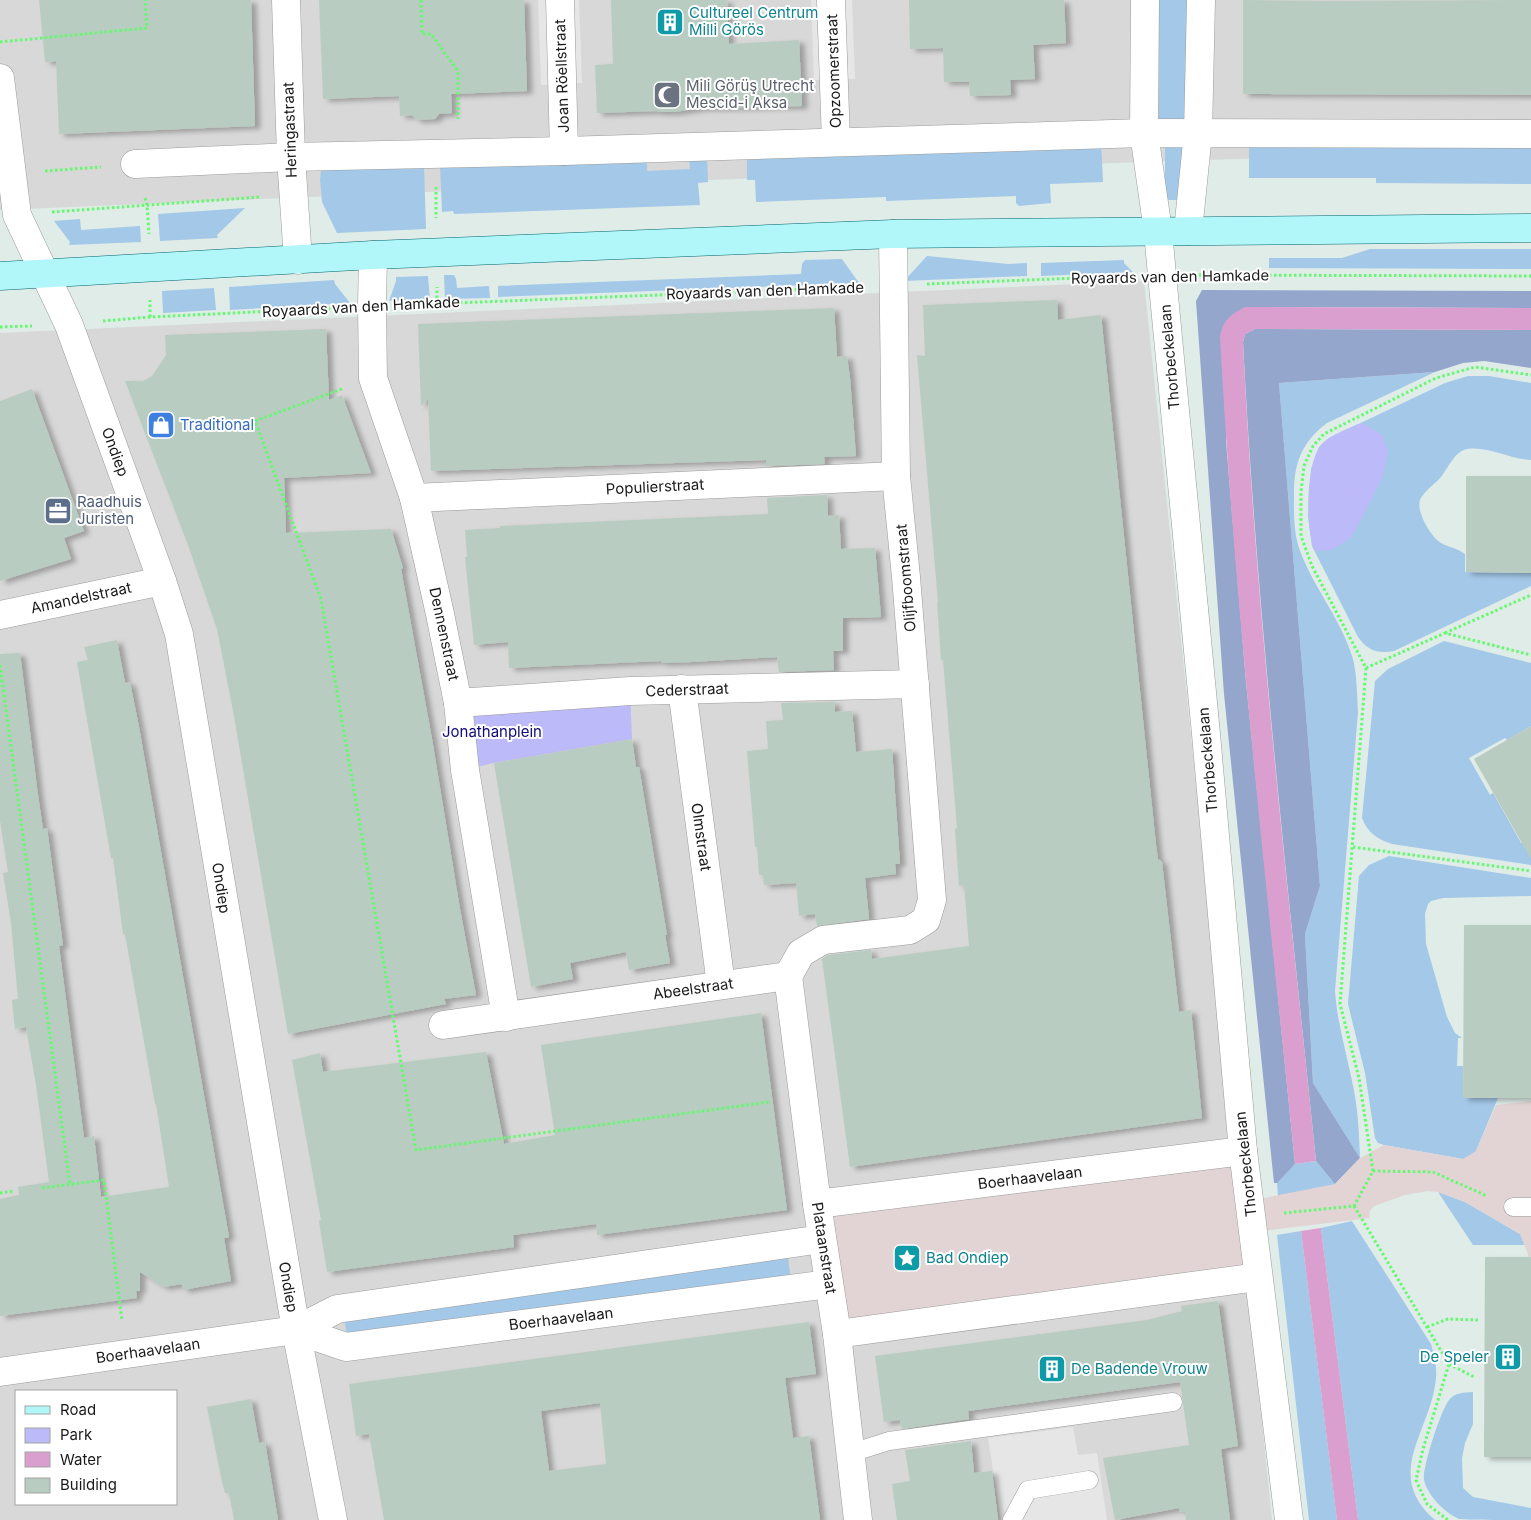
<svg xmlns="http://www.w3.org/2000/svg" width="1531" height="1520" font-family="Inter,sans-serif">
<style>
.residential{fill:#d7d8d7;fill-rule:evenodd}
.grass{fill:#a4c8e8}
.forest{fill:#94a6cc}
.park{fill:#bdbaf9}
.parking{fill:#e6e6e6}
.plaza{fill:#e2d4d4}
.water{fill:#db9fcf}
.building{fill:#b9ccc1;fill-rule:evenodd;filter:url(#shadow)}
.lines{fill:none;stroke-linecap:round;stroke-linejoin:round}
.lane-casing{stroke:#9b9b9b;stroke-width:19}
.street-casing{stroke:#9b9b9b;stroke-width:29}
.secondary-casing{stroke:#05666e;stroke-width:29}
.path{stroke:#64f96e;stroke-width:3;stroke-dasharray:2.5 2.5;stroke-linecap:butt}
.lane{stroke:#fff;stroke-width:18}
.street{stroke:#fff;stroke-width:28}
.secondary{stroke:#b1f7f9;stroke-width:28}
.labels{text-anchor:middle;stroke-width:4;stroke-linejoin:round;paint-order:stroke}
.culture-label{font-size:15px;fill:#0d838f;stroke:#fff;text-anchor:start}
.street-label{font-size:15px;fill:#1a1a1a;stroke:#fff}
.worship-label{font-size:15px;fill:#5b616d;stroke:#fff;text-anchor:start}
.shop-label{font-size:15px;fill:#366cbe;stroke:#fff;text-anchor:start}
.service-label{font-size:15px;fill:#4e5e75;stroke:#fff;text-anchor:start}
.park-label{font-size:15px;fill:#100b76;stroke:#fff}
</style>
<defs>
<filter id="shadow"><feDropShadow dx="5.5" dy="3" stdDeviation="2.5" flood-color="#0004"/></filter>
</defs>
<rect width="100%" height="100%" fill="#dfece8"/>
<g class="residential">
<polygon points="0,0 1531,0 1531,152 1163,161 0,210"/>
<path d="M1144,281L1272,1520H0V333ZM16,1391H176V1504H16Z"/>
</g>
<g class="grass">
<polygon points="1145,0 1201,0 1198,133 1144,133"/>
<polygon points="1249,139 1531,140 1531,184 1376,183 1376,178 1249,178"/>
<polygon points="1101,140 1103,182 1050,184 1051,203 1019,206 1016,203 1016,196 886,201 886,197 756,202 755,180 747,180 747,152"/>
<rect x="1165" y="140" width="22" height="60"/>
<polygon points="689,154 707,154 708,182 698,183 700,205 454,214 453,211 442,212 440,164 647,156 647,171 690,169"/>
<polygon points="424,164 426,229 337,233 322,202 320,179 321,171 323,168"/>
<polygon points="245,208 217,235 218,238 160,241 158,214"/>
<polygon points="80,219 81,230 140,226 141,242 69,245 70,242 54,221"/>
<polygon points="1370,249 1531,249 1531,269 1269,268 1269,258 1342,258"/>
<polygon points="927,256 1008,264 1027,263 1027,276 904,281"/>
<polygon points="842,259 859,283 498,297 498,286 801,274 802,264 805,260"/>
<polygon points="1124,260 1124,263 1133,272 1041,276 1041,263"/>
<polygon points="444,275 454,275 456,279 457,288 489,286 490,298 445,299"/>
<polygon points="428,276 430,300 389,301 396,281 396,277"/>
<polygon points="334,280 335,284 350,303 230,310 229,287"/>
<polygon points="214,288 216,310 163,313 162,291"/>
<path d="M1435,372L1327,423C1304,440 1295,460 1294,488C1294,507 1293,527 1298,545C1311,585 1341,618 1353,659C1357,675 1357,695 1358,712L1335,991C1337,1022 1346,1051 1352,1081C1358,1107 1359,1132 1360,1158L1313,1083L1305,934L1320,886L1279,383Z"/>
<path d="M1468,376H1489L1531,383V460C1509,459 1489,446 1467,449C1455,451 1448,468 1441,477C1435,484 1424,491 1420,500C1416,511 1430,536 1441,543C1448,547 1457,548 1465,554V572L1531,573V586L1394,651C1378,654 1368,651 1358,637L1312,546L1308,516L1311,469L1319,447L1329,438L1445,383Z"/>
<path d="M1444,641L1531,663V726L1507,740L1505,738L1469,758L1490,795L1493,793L1521,843L1531,838V865L1392,844C1377,839 1368,833 1362,818L1375,681L1388,669Z"/>
<polygon points="1389,856 1531,878 1531,896 1443,898 1431,901 1428,904 1425,914 1426,944 1447,1017 1455,1033 1462,1038 1458,1038 1457,1066 1463,1066 1463,1098 1498,1098 1476,1151 1473,1155 1463,1159 1384,1145 1378,1143 1375,1138 1365,1073 1348,1004 1359,876 1369,865"/>
<polygon points="1316,1161 1337,1186 1278,1197 1277,1182 1295,1164"/>
<polygon points="1438,1192 1465,1202 1520,1234 1525,1245 1473,1245"/>
<path d="M1352,1221L1431,1344C1434,1355 1437,1366 1436,1378C1431,1432 1382,1474 1435,1520H1358L1321,1228Z"/>
<polygon points="1301,1231 1337,1520 1309,1520 1277,1235"/>
<polygon points="788,1258 791,1280 347,1339 344,1314"/>
<path d="M1473,1392V1424L1465,1443L1462,1458L1463,1488L1473,1497L1531,1508V1520C1519,1520 1465,1520 1459,1519C1444,1512 1428,1496 1424,1480C1422,1468 1441,1410 1449,1400C1455,1392 1464,1393 1473,1392Z"/>
</g>
<g class="forest">
<polygon points="1202,290 1531,291 1531,308 1245,307 1226,441 1246,682 1295,1164 1277,1183 1274,1183 1224,694 1196,301"/>
<path d="M1255,329L1531,330V368L1484,361L1463,363L1435,372L1279,383L1320,886L1305,934L1313,1083L1360,1158L1335,1184L1316,1161C1288,889 1257,616 1243,342L1245,334Z"/>
</g>
<g class="park">
<path d="M1358,424H1364L1382,435L1388,452L1382,479L1351,538L1332,550L1315,551C1305,531 1306,468 1319,448C1326,436 1346,430 1358,424Z"/>
<polygon points="630,691 632,739 493,763 465,770 458,703"/>
</g>
<g class="parking">
<polygon points="538,0 548,0 550,85 541,85"/>
<polygon points="569,0 579,0 582,83 574,83"/>
<polygon points="811,0 821,0 823,80 814,80"/>
<polygon points="842,0 852,0 855,79 847,79"/>
<polygon points="1073,1427 1078,1455 1097,1453 1107,1520 1001,1520 988,1438"/>
</g>
<polygon class="plaza" points="1531,1101 1531,1257 1529,1257 1520,1234 1465,1202 1438,1192 1428,1191 1405,1195 1374,1206 1370,1211 1369,1218 1254,1232 1258,1277 837,1334 817,1204 1243,1151 1249,1201 1335,1184 1360,1158 1384,1145 1463,1159 1476,1151 1496,1105"/>
<g class="water">
<path d="M1245,307L1531,308V330L1255,329L1245,334L1243,342C1256,616 1288,889 1316,1161L1295,1164C1267,889 1235,614 1220,337C1222,321 1231,314 1245,307Z"/>
<polygon points="1321,1228 1358,1520 1337,1520 1301,1231"/>
</g>
<g class="building">
<polygon points="39,0 251,0 255,126 59,134 56,61 45,62"/>
<polygon points="319,0 524,0 527,91 451,94 452,113 439,114 435,119 417,120 412,115 400,116 399,96 323,99"/>
<polygon points="611,0 727,0 729,44 799,40 802,106 701,108 675,112 657,112 657,111 597,113 595,65 613,64"/>
<polygon points="909,0 1064,0 1066,43 1033,45 1035,79 1010,80 1011,95 970,96 969,82 944,82 943,48 910,49"/>
<polygon points="1243,0 1323,1 1531,0 1531,95 1243,94"/>
<polygon points="1057,300 1058,320 1101,315 1156,845 1158,859 1162,862 1179,1012 1191,1010 1202,1118 850,1167 822,959 828,955 871,950 872,959 969,946 964,885 959,886 957,858 955,829 957,828 943,660 941,660 937,602 938,602 917,355 925,356 923,305"/>
<polygon points="834,308 837,357 847,356 850,378 856,456 824,457 825,464 766,466 766,460 431,471 428,399 421,406 418,324"/>
<polygon points="326,329 329,400 342,395 371,473 284,478 286,533 391,529 403,568 401,569 432,739 460,909 476,995 444,999 446,1004 288,1034 234,716 217,629 188,545 125,381 143,381 152,376 166,355 165,335"/>
<polygon points="32,389 84,531 64,538 71,559 0,581 0,401"/>
<polygon points="1466,476 1531,476 1531,573 1466,572"/>
<polygon points="827,495 828,516 839,515 841,549 875,548 881,617 843,618 843,651 833,651 834,670 779,672 777,657 691,662 661,663 661,661 509,668 508,642 474,645 465,557 467,557 465,530 500,528 500,526 768,514 767,498"/>
<polygon points="117,640 125,683 130,682 139,727 229,1237 224,1238 231,1281 183,1290 182,1284 164,1287 140,1272 140,1291 136,1291 137,1298 0,1316 0,1199 19,1195 18,1187 49,1182 36,1085 26,1027 15,1029 12,1000 18,999 11,923 3,873 8,872 0,821 0,654 20,653 38,795 43,829 47,828 63,945 59,946 84,1138 94,1136 101,1197 169,1187 156,1104 155,1104 125,934 123,934 113,858 111,858 77,662 88,660 84,647"/>
<polygon points="835,702 835,712 852,711 856,752 892,749 900,864 895,864 896,874 865,878 869,919 817,926 815,914 799,916 796,883 764,885 763,875 759,875 757,847 755,847 747,751 768,749 766,721 783,720 781,703"/>
<polygon points="1531,726 1531,859 1474,759"/>
<polygon points="632,739 636,767 639,767 667,935 665,935 670,963 629,970 626,952 570,963 573,979 531,987 494,763"/>
<polygon points="1464,925 1531,925 1531,1098 1463,1098"/>
<polygon points="761,1013 787,1210 597,1235 596,1224 513,1235 514,1247 327,1272 319,1221 321,1220 292,1060 320,1053 323,1072 486,1052 504,1144 555,1135 541,1045"/>
<polygon points="1485,1257 1531,1257 1531,1457 1484,1457"/>
<polygon points="1218,1301 1238,1446 1221,1449 1230,1520 1186,1520 1185,1511 1180,1512 1179,1508 1115,1520 1103,1458 1189,1445 1180,1382 968,1411 969,1419 902,1429 900,1420 884,1422 875,1356 1147,1320 1182,1311 1181,1306"/>
<path d="M809,1322L816,1374L785,1378L793,1438L809,1436L820,1520H384L369,1434L356,1436L349,1384ZM600,1403L606,1464L549,1471L541,1411Z"/>
<polygon points="251,1399 259,1443 265,1442 278,1520 234,1520 229,1493 225,1493 222,1482 207,1407"/>
<polygon points="971,1441 974,1473 992,1471 998,1520 897,1520 892,1484 910,1481 905,1450"/>
</g>
<g class="lines">
<g class="lane-casing">
<g id="lane">
<polyline points="1513,1207 1531,1207"/>
<polyline points="851,1453 889,1441 1173,1402"/>
<polyline points="1012,1520 1028,1490 1089,1480"/>
</g>
</g>
<g class="street-casing">
<g id="street">
<polyline points="286,0 291,157 298,260"/>
<polyline points="560,0 564,151"/>
<polyline points="831,0 836,142"/>
<polyline points="1145,0 1144,133 1158,231 1162,275 1206,734 1243,1151 1289,1520"/>
<polyline points="0,78 17,215 69,325 162,581 179,634 296,1330 333,1520"/>
<polyline points="135,164 291,157 564,151 1144,133 1531,134"/>
<polyline points="1188,231 1198,133 1201,0"/>
<polyline points="373,255 372,306 373,378 414,498 440,614 458,703 465,770 506,1017"/>
<polyline points="414,498 896,476"/>
<polyline points="0,615 162,581"/>
<polyline points="682,689 721,985"/>
<polyline points="458,703 630,691 915,684"/>
<polyline points="788,976 817,1204 837,1334 858,1520"/>
<polyline points="443,1025 788,976 801,953 823,940 910,930 926,920 932,900 906,577 896,476 893,234"/>
<polyline points="817,1204 1243,1151"/>
<polyline points="296,1330 346,1347 829,1284"/>
<polyline points="837,1334 1258,1277"/>
<polyline points="0,1372 296,1330 337,1309 822,1239"/>
</g>
</g>
<g class="secondary-casing">
<polyline id="secondary" points="0,276 373,255 893,234 1531,228"/>
</g>
<g class="path">
<polyline points="421,0 422,34 431,34 458,71 458,119"/>
<polyline points="0,42 147,28 145,0"/>
<polyline points="45,171 101,167"/>
<polyline points="436,187 436,218"/>
<polyline points="145,198 147,205 149,234"/>
<polyline points="52,212 260,197"/>
<polyline points="1194,275 1531,276"/>
<polyline points="927,284 1128,276"/>
<polyline points="437,303 437,287"/>
<polyline points="405,305 861,287"/>
<polyline points="150,317 150,300"/>
<polyline points="103,321 150,317 339,308"/>
<polyline points="0,327 32,326"/>
<polyline points="342,389 255,421 321,599 416,1150 769,1102"/>
<polyline points="1445,633 1531,595"/>
<polyline points="0,665 70,1185"/>
<polyline points="1366,668 1445,633 1531,655"/>
<polyline points="1353,847 1531,871"/>
<polyline points="1373,1171 1359,1078 1340,1004 1366,668 1312,566 1301,536 1301,492 1304,466 1313,446 1324,434 1436,378 1475,367 1531,375"/>
<polyline points="42,1188 104,1180 122,1321"/>
<polyline points="0,1193 15,1191"/>
<polyline points="1354,1206 1449,1364 1423,1449 1416,1480 1427,1504 1448,1520"/>
<polyline points="1284,1213 1354,1206 1373,1171 1433,1172 1487,1196"/>
<polyline points="1427,1327 1448,1319 1478,1320"/>
<polyline points="1449,1364 1474,1377"/>
</g>
<use href="#lane" class="lane"/>
<use href="#street" class="street"/>
<use href="#secondary" class="secondary"/>
</g>
<defs>
<g id="building-square" transform="scale(1.4375)"><rect x="-9" y="-9" width="18" height="18" rx="4" fill="#0f9aa8" stroke="#fff"/><path d="M-4-6H4V6H1V3H-1V6H-4ZM-2.5-4.3h1.7v1.8h-1.7ZM.8-4.3h1.7v1.8H.8ZM-2.5-1h1.7V.8h-1.7ZM.8-1h1.7V.8H.8Z" fill="#fff"/></g>
<g id="mosque-square" transform="scale(1.4375)"><rect x="-9" y="-9" width="18" height="18" rx="4" fill="#6b7280" stroke="#fff"/><path d="M3.5-4.9A6 6 0 1 0 3.5 4.9A5 5 0 1 1 3.5-4.9Z" fill="#fff"/></g>
<g id="shop-square" transform="scale(1.4375)"><rect x="-9" y="-9" width="18" height="18" rx="4" fill="#3f7fe0" stroke="#fff"/><path d="M-5-2.5h2.3a2.7 3.5 0 0 1 5.4 0H5L5.5 6h-11ZM-1.5-2.5h3a1.5 2.3 0 0 0-3 0Z" fill="#fff"/></g>
<g id="office-square" transform="scale(1.4375)"><rect x="-9" y="-9" width="18" height="18" rx="4" fill="#5c6f8a" stroke="#fff"/><path d="M-6-3h4V-5.5h4V-3h4V5H-6ZM-1-4.5V-3h2v-1.5ZM-6 0V1H6V0Z" fill="#fff"/></g>
<g id="sight-square" transform="scale(1.4375)"><rect x="-9" y="-9" width="18" height="18" rx="4" fill="#0f9aa8" stroke="#fff"/><path d="M0-6L1.8-2.2L6-1.7L2.9 1.2L3.7 5.4L0 3.3L-3.7 5.4L-2.9 1.2L-6-1.7L-1.8-2.2Z" fill="#fff"/></g>
</defs>
<g fill-rule="evenodd">
<use href="#building-square" x="670" y="22"/>
<use href="#mosque-square" x="667" y="95"/>
<use href="#shop-square" x="161" y="425"/>
<use href="#office-square" x="58" y="511"/>
<use href="#sight-square" x="907" y="1258"/>
<use href="#building-square" x="1508" y="1357"/>
<use href="#building-square" x="1052" y="1369"/>
</g>
<g class="labels">
<g class="culture-label">
<text x="689" y="18">Cultureel Centrum<tspan x="689" dy="17">Milli Görös</tspan></text>
<text x="926" y="1263">Bad Ondiep</text>
<text x="1489" y="1362" text-anchor="end">De Speler</text>
<text x="1071" y="1374">De Badende Vrouw</text>
</g>
<g class="street-label">
<text transform="translate(834 71) rotate(-92)" y="5">Opzoomerstraat</text>
<text transform="translate(562 76) rotate(-92)" y="5">Joan Röellstraat</text>
<text transform="translate(290 130) rotate(-92)" y="5">Heringastraat</text>
<text transform="translate(1170 277) rotate(-1)" y="5">Royaards van den Hamkade</text>
<text transform="translate(765 291) rotate(-2)" y="5">Royaards van den Hamkade</text>
<text transform="translate(361 307) rotate(-3)" y="5">Royaards van den Hamkade</text>
<text transform="translate(1170 357) rotate(-95)" y="5">Thorbeckelaan</text>
<text transform="translate(115 452) rotate(70)" y="5">Ondiep</text>
<text transform="translate(655 487) rotate(-3)" y="5">Populierstraat</text>
<text transform="translate(906 578) rotate(-95)" y="5">Olijfboomstraat</text>
<text transform="translate(81 598) rotate(-12)" y="5">Amandelstraat</text>
<text transform="translate(444 634) rotate(78)" y="5">Dennenstraat</text>
<text transform="translate(687 690) rotate(-2)" y="5">Cederstraat</text>
<text transform="translate(1208 760) rotate(-95)" y="5">Thorbeckelaan</text>
<text transform="translate(701 837) rotate(82)" y="5">Olmstraat</text>
<text transform="translate(221 888) rotate(81)" y="5">Ondiep</text>
<text transform="translate(693 989) rotate(-8)" y="5">Abeelstraat</text>
<text transform="translate(1246 1164) rotate(-96)" y="5">Thorbeckelaan</text>
<text transform="translate(1030 1178) rotate(-7)" y="5">Boerhaavelaan</text>
<text transform="translate(824 1248) rotate(81)" y="5">Plataanstraat</text>
<text transform="translate(288 1287) rotate(80)" y="5">Ondiep</text>
<text transform="translate(561 1319) rotate(-7)" y="5">Boerhaavelaan</text>
<text transform="translate(148 1351) rotate(-8)" y="5">Boerhaavelaan</text>
</g>
<g class="worship-label">
<text x="686" y="91">Mili Görüş Utrecht<tspan x="686" dy="17">Mescid-i Aksa</tspan></text>
</g>
<g class="shop-label">
<text x="180" y="430">Traditional</text>
</g>
<g class="service-label">
<text x="77" y="507">Raadhuis<tspan x="77" dy="17">Juristen</tspan></text>
</g>
<g class="park-label">
<text x="492" y="737">Jonathanplein</text>
</g>
</g>
<rect x="15" y="1390" width="162" height="115" fill="#ffffff" stroke="#a3a3a3"/>
<rect x="25" y="1406" width="25" height="8" fill="#b1f7f9" stroke="#a3a3a3"/>
<text x="60" y="1415" font-size="15" fill="#1a1a1a">Road</text>
<rect x="25" y="1428" width="25" height="15" fill="#bdbaf9" stroke="#a3a3a3"/>
<text x="60" y="1440" font-size="15" fill="#1a1a1a">Park</text>
<rect x="25" y="1452" width="25" height="15" fill="#db9fcf" stroke="#a3a3a3"/>
<text x="60" y="1465" font-size="15" fill="#1a1a1a">Water</text>
<rect x="25" y="1478" width="25" height="15" fill="#b9ccc1" stroke="#a3a3a3"/>
<text x="60" y="1490" font-size="15" fill="#1a1a1a">Building</text>
</svg>
